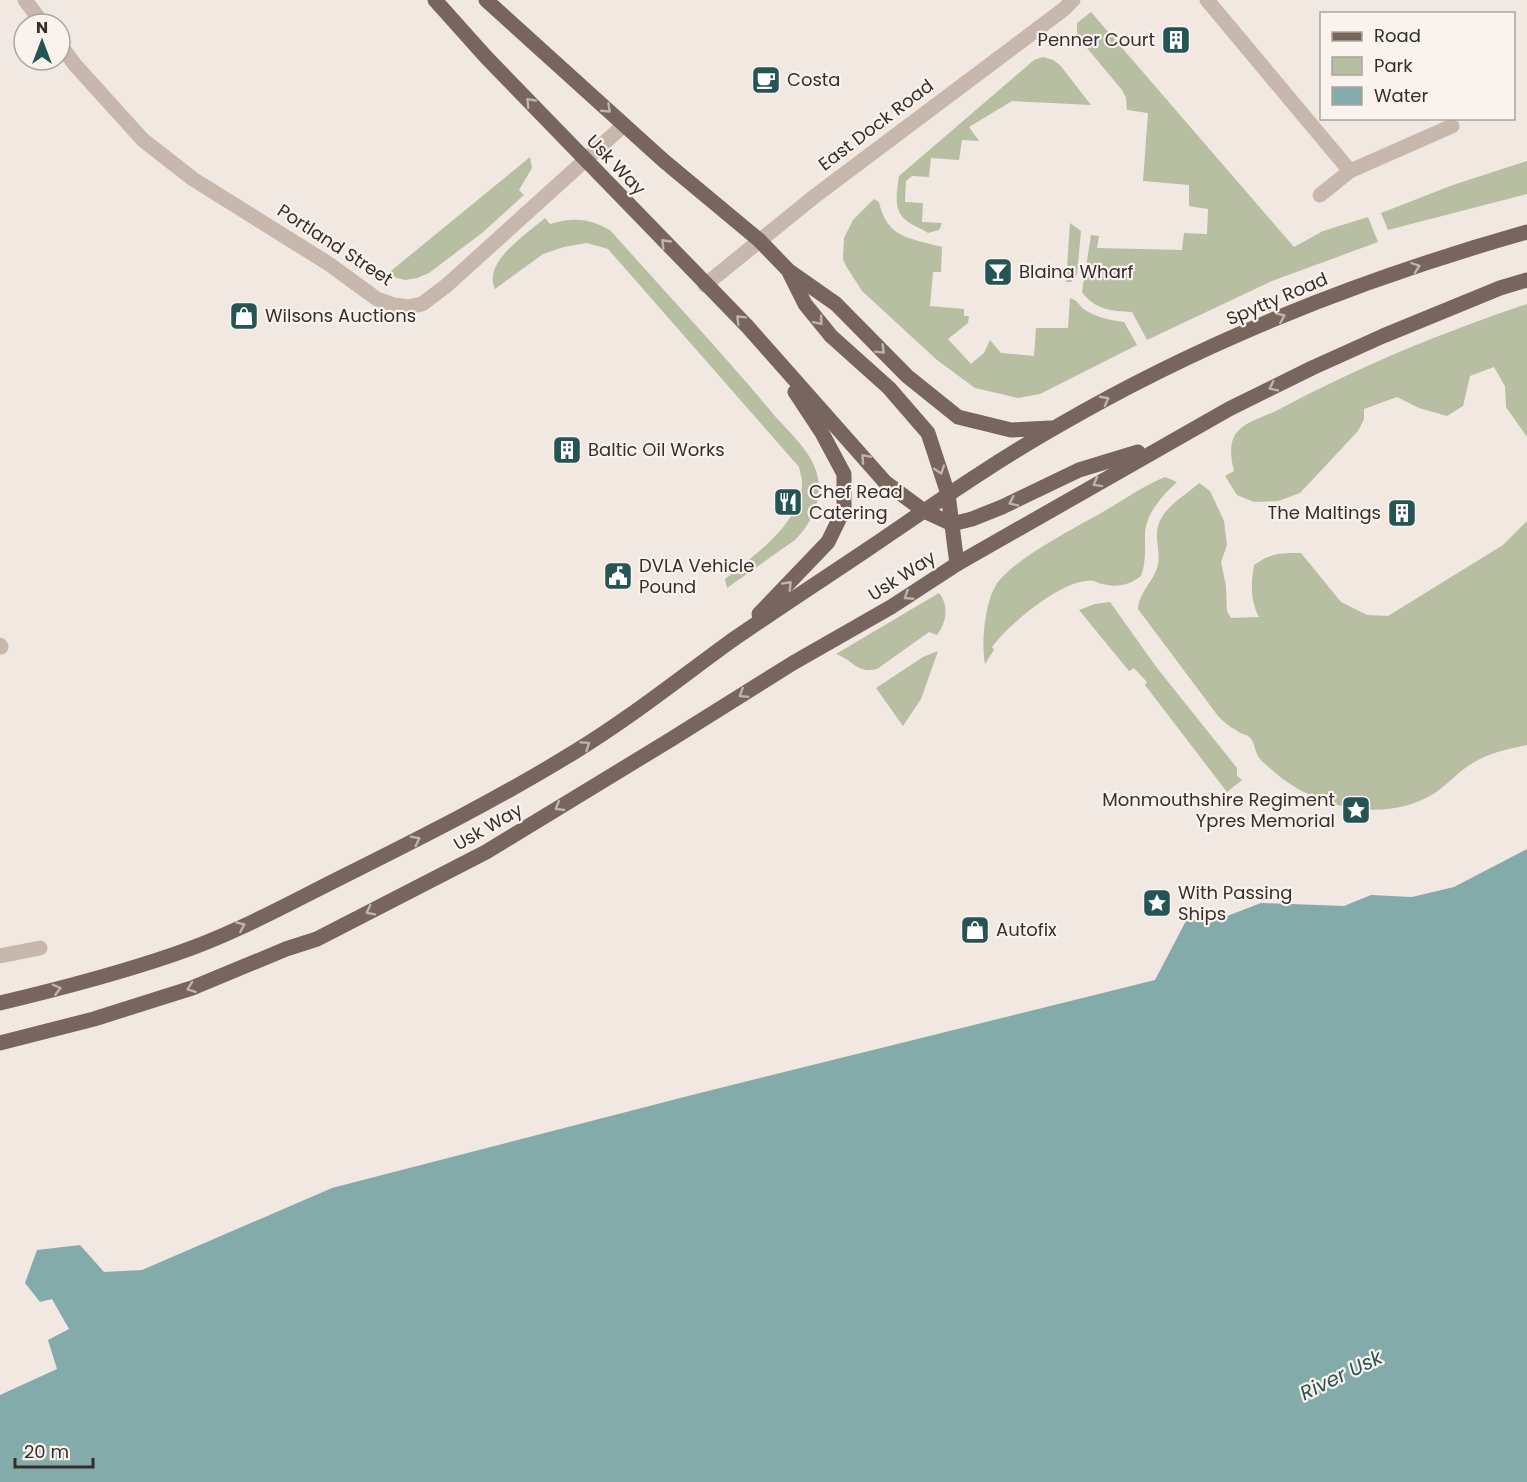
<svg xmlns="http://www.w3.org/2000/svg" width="1527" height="1482" font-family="Poppins,sans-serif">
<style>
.green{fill:#b7bea2}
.water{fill:#82aba9}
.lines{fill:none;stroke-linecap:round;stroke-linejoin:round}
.minor{stroke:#c8b7ad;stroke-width:15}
.major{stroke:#77655e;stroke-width:15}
.oneway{stroke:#beb3ad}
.labels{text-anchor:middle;stroke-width:4.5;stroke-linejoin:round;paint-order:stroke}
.poi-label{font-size:18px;fill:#372e2b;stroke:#f9f2ed;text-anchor:start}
.street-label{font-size:18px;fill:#372e2b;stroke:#f9f2ed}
.water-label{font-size:20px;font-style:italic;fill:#255454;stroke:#f9f2ed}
</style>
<rect width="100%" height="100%" fill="#f1e8e1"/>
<g class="green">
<path d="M1091,12L1294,247L1323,231L1368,217L1378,242L1272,281L1147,340L1132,312C1112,311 1095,310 1082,292L1091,235L1099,236L1097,248L1182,250L1184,233L1207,234L1208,209L1189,206V185L1143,181L1148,113L1127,110L1126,98L1122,90L1077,36V23Z"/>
<path d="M1043,57L1053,60L1060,65L1091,105L1012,101L969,127L979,141L962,140L959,160L931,158L929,177L912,176L906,181L905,202L923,203L922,222L942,223L939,230L928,233C921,228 913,226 907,221C892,211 897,191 899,176L1034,60Z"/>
<polygon points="530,157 532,168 519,190 524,195 482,233 429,273 417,278 405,280 386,275"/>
<polygon points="1527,161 1527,194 1388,230 1381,213 1453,185"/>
<path d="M874,199L879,202C887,239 911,238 942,247L941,272H933L930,306L964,309V316H969L968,323L948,339L971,364L984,353L990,340L1001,353L1034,356L1036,328H1068L1070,298C1078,300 1079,306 1085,310C1098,318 1110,320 1124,322L1137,345L1040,394L1018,398L975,388L937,360L862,291L846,266L843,259L844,238L853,220Z"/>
<path d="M545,218L550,224C573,217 589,218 610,230C665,292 722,352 774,415C789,432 811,451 817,474C824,497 812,523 795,540L727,588L725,579C754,555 798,526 802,486C803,480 800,473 799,467L608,249L587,243L564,247L543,254L495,289C482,262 527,234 545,218Z"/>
<polygon points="1070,223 1081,231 1077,274 1071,282 1066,282"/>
<path d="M1527,304V437L1506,407L1505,386L1494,367L1470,376L1463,406L1447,416L1419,408L1397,397L1364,409V419L1358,431L1300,493L1278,501L1254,502L1237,495L1225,476L1234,471C1231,459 1228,441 1238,431C1247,421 1266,416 1278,410C1358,367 1441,333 1527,304Z"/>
<path d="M1165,477L1177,482C1162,496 1147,512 1145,533C1145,548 1146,562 1141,576C1129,585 1118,588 1103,584C1100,584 1097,582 1094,581C1065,576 1008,625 992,647L994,650L985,664C981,644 985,604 995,587C1008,562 1075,528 1101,513C1122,501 1143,486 1165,477Z"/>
<path d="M1199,483L1210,491L1224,521L1227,545L1221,562L1226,586L1227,611L1231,618L1259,617C1250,600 1251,583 1254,565C1271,553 1280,553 1301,553L1341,602L1367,615L1388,616L1503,545L1527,521V745C1508,749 1488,753 1471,764C1458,772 1448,784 1435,793C1384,825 1313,808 1271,769C1266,765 1261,761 1258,756C1254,749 1255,741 1248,736C1244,734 1239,733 1236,730C1229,727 1223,721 1218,716L1138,609C1139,593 1152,583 1157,568C1161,556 1156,543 1157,531C1160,508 1184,497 1199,483Z"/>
<path d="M939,593C949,605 947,622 937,635L929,632L877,669C856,674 854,660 836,654Z"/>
<polygon points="1110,602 1157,668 1237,768 1237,776 1242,780 1227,792 1145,685 1147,682 1134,668 1129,671 1079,610 1095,604"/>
<polygon points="938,651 921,699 903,726 876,688 923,657"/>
</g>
<polygon class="water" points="1527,849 1527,1482 0,1482 0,1395 57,1369 48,1340 69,1329 52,1299 40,1302 25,1283 37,1250 80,1245 104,1272 142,1270 332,1188 688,1096 1155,980 1187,919 1209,923 1261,903 1344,906 1371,895 1412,897 1454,887"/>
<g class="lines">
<g class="minor">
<polyline points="25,0 43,24"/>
<polyline points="1207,0 1350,171"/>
<polyline points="60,45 76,66 143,140 193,179 329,264 377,299 394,305 408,307 422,304 446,286 624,125"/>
<polyline points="1320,195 1350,171 1452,126"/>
<polyline points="705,285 815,196 1064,9 1073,0"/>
<polyline points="0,645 1,647"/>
<polyline points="0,956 40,948"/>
</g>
<g class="major">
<polyline points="435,0 486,57 747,326 885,482 924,511 952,524 972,519 1002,507 1079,470 1138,452"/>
<polyline points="486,0 664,161 759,240 789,271 836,304 907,376 958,417 1011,430 1051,428"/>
<polyline points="790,274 805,304 831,336 889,388 928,433 948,494 957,564"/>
<polyline points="759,614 828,542 844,509 844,474 822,433 795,392"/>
<path d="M0,1003C59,989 117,974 175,954C232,935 286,905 340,878C420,838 500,798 576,751C630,718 680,678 731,641C776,610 822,580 868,549C930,507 991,464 1056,427C1203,341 1364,278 1527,232"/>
<polyline points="0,1043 94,1019 192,988 286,949 317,939 486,852 670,740 793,663 891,607 957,564 1229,409 1312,368 1383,336 1500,288 1527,280"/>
</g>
</g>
<defs><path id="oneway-chevron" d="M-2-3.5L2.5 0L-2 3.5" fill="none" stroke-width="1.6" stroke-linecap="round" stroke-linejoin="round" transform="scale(1.5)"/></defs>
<g class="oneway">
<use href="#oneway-chevron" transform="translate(530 102) rotate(-134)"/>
<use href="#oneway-chevron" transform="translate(607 109) rotate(43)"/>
<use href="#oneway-chevron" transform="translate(665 243) rotate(-134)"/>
<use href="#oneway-chevron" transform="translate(1416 267) rotate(-19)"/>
<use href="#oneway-chevron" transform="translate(1281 317) rotate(-23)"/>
<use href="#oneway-chevron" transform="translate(740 319) rotate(-135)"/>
<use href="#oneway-chevron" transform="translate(819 321) rotate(50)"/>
<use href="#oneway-chevron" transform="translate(881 350) rotate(45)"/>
<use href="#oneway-chevron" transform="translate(1273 387) rotate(154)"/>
<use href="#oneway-chevron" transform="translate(1105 400) rotate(-28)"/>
<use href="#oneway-chevron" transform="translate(865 458) rotate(-131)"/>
<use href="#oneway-chevron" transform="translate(940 470) rotate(72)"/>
<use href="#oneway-chevron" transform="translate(1097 483) rotate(151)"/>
<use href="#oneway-chevron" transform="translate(1013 502) rotate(154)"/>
<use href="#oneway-chevron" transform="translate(788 585) rotate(-46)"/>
<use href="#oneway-chevron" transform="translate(908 596) rotate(147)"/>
<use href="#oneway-chevron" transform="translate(743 694) rotate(148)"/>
<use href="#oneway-chevron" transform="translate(586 745) rotate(-34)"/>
<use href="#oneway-chevron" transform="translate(559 807) rotate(149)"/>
<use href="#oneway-chevron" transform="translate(416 840) rotate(-27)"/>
<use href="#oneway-chevron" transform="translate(370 911) rotate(153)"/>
<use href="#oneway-chevron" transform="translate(241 926) rotate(-23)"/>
<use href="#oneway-chevron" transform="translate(191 988) rotate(160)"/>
<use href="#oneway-chevron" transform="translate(57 989) rotate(-14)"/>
</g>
<defs>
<g id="building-square" transform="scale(1.5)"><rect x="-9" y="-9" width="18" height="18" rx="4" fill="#255454" stroke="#f9f2ed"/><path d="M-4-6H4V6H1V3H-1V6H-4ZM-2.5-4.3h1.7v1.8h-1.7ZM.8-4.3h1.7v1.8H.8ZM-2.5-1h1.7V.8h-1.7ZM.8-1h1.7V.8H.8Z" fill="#fff"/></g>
<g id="cafe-square" transform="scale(1.5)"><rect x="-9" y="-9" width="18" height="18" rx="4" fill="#255454" stroke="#f9f2ed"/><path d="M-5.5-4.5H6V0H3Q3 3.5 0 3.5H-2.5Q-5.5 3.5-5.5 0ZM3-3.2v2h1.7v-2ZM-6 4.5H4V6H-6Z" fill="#fff"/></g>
<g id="bar-square" transform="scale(1.5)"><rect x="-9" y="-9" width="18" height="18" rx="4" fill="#255454" stroke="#f9f2ed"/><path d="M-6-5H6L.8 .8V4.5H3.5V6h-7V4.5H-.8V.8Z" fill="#fff"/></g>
<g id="shop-square" transform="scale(1.5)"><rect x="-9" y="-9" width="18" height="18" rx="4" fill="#255454" stroke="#f9f2ed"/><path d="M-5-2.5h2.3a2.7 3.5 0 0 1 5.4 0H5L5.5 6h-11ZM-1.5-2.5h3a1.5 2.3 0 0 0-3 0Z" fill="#fff"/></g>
<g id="restaurant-square" transform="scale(1.5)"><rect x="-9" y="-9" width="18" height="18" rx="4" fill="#255454" stroke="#f9f2ed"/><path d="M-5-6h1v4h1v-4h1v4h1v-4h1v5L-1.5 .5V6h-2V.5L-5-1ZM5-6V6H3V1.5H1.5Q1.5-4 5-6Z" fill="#fff"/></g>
<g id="civic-square" transform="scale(1.5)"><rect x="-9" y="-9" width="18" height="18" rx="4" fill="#255454" stroke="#f9f2ed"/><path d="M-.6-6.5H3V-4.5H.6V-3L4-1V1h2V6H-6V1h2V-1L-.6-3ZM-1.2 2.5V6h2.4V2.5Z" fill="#fff"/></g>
<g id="sight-square" transform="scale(1.5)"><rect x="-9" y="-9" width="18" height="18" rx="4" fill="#255454" stroke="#f9f2ed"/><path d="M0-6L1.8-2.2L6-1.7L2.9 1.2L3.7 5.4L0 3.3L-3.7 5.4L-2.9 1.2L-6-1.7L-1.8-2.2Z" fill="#fff"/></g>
</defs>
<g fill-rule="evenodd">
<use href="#building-square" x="1176" y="40"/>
<use href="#cafe-square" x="766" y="80"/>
<use href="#bar-square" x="998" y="272"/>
<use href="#shop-square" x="244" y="316"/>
<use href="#building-square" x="567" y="450"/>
<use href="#restaurant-square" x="788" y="502"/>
<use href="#building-square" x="1402" y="513"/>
<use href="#civic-square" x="618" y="576"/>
<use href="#sight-square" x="1356" y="810"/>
<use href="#sight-square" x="1157" y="903"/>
<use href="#shop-square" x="975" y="930"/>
</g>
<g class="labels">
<g class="poi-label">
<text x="1155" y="46" text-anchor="end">Penner Court</text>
<text x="787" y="86">Costa</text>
<text x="1019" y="278">Blaina Wharf</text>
<text x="265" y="322">Wilsons Auctions</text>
<text x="588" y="456">Baltic Oil Works</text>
<text x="809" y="498">Chef Read<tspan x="809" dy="21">Catering</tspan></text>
<text x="1381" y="519" text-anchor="end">The Maltings</text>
<text x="639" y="572">DVLA Vehicle<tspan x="639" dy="21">Pound</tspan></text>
<text x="1335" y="806" text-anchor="end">Monmouthshire Regiment<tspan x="1335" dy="21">Ypres Memorial</tspan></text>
<text x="1178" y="899">With Passing<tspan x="1178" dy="21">Ships</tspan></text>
<text x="996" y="936">Autofix</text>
</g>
<g class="street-label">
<text transform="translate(876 125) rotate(-37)" y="6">East Dock Road</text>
<text transform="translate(616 165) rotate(46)" y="6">Usk Way</text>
<text transform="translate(335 245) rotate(33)" y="6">Portland Street</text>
<text transform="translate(1277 299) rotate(-23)" y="6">Spytty Road</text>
<text transform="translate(902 576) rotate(-33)" y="6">Usk Way</text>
<text transform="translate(488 827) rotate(-30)" y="6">Usk Way</text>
</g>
<g class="water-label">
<text transform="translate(1341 1375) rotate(-26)" y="7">River Usk</text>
</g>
</g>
<rect x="1320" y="12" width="195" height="108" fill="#f9f2ed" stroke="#aba49f" stroke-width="1.5"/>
<rect x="1332" y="32" width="30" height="9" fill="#77655e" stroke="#aba49f" stroke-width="1.5"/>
<text x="1374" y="42" font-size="18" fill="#372e2b">Road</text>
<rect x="1332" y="57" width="30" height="18" fill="#b7bea2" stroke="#aba49f" stroke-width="1.5"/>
<text x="1374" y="72" font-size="18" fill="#372e2b">Park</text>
<rect x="1332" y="87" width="30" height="18" fill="#82aba9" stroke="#aba49f" stroke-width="1.5"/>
<text x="1374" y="102" font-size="18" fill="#372e2b">Water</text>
<g transform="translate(42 42)"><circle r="28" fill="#f9f2ed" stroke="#aba49f" stroke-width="1.5"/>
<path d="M0-4.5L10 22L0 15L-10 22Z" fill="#255454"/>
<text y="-9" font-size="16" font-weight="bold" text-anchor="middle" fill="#372e2b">N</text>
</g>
<path d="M15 1458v9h78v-9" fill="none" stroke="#372e2b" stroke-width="3"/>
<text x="24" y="1458" font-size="18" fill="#372e2b" stroke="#f9f2ed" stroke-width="4.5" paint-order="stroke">20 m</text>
</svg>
